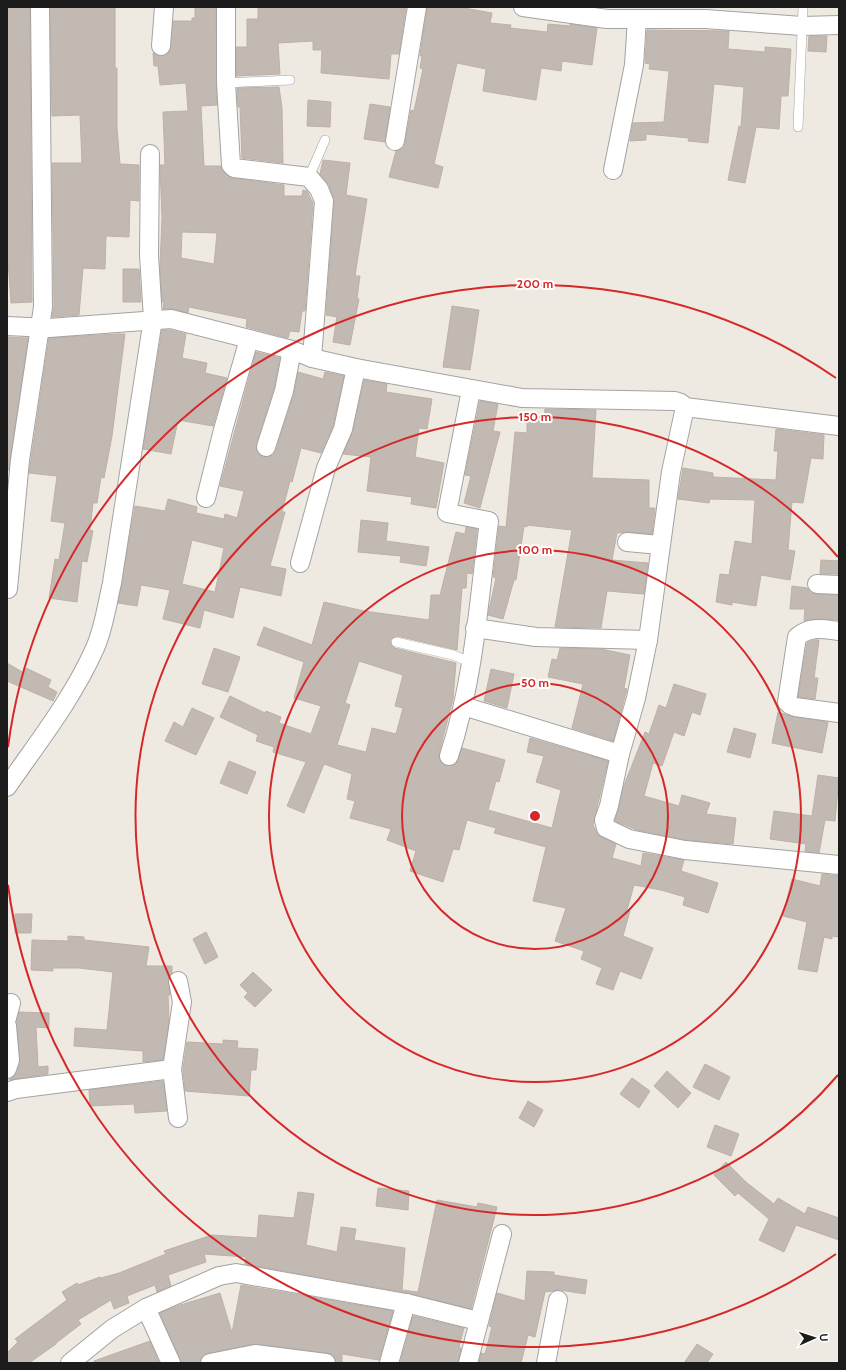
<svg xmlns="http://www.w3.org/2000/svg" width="846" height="1370" font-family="Cabin,sans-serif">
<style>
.building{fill:#c2b9b2;stroke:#bfb0a5;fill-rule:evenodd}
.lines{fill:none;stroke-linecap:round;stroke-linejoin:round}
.lane-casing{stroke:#a3a3a3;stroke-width:10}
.street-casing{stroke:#a3a3a3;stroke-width:20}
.lane{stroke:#fff;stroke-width:9}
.street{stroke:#fff;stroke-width:18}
.ring{fill:none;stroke:#d62828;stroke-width:2}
.centre{fill:#d62828;stroke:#fff;stroke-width:2}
.ring-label{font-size:12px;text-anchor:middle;font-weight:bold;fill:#d62828;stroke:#fff;stroke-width:4;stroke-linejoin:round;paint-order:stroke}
</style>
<rect width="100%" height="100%" fill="#eeeae2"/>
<g class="building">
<polygon points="7,7 30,7 32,302 11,303 8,260 7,260"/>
<polygon points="50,7 115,7 115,68 117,68 117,128 120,164 139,165 139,201 130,200 129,237 106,236 105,269 83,268 79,315 52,317 54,307 52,163 82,163 80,115 52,116"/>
<path d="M195,7H216L217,105L201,106L204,166H221L224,172L233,178L284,185V196H302L303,190L307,191L313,203L305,311H302L299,332L290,331L288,338L246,327L247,319L189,307L188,313L173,309H163L164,302H162L160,265L162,218L160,165H165L163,112L188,111L186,83L160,85L158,66H154L153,53L161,56L169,52L173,21H192V18H195ZM182,232L217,233L214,264L181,258Z"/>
<polygon points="258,7 406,7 399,54 391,54 389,79 321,73 322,50 313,50 313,41 278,43 280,74 236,76 236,47 247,47 247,19 258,19"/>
<polygon points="427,7 458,7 492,13 490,23 511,25 510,28 547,32 548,24 570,26 570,24 597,28 592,65 562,61 561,71 541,68 536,100 483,91 486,69 457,63 434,164 443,167 438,188 389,177 396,151 403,148 405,143 411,110 414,111 423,69 420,68 422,56 420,56"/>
<polygon points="647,30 729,31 728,49 765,52 765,47 791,49 788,96 781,96 779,129 756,127 745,183 728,180 739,126 741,127 744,87 714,84 708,143 688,141 689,138 646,134 646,140 630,141 633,123 664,122 669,71 649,69 650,64 645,63"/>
<polygon points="809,36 827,36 826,52 808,51"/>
<polygon points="279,87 282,108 283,163 242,158 240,107 238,107 237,88"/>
<polygon points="308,100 331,102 330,127 307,126"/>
<polygon points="370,104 390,107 385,142 364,139"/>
<polygon points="323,160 350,163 346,195 367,199 355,276 360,276 357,298 359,299 350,345 333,342 337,317 326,315 334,202 329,185 320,174"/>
<polygon points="123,269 139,269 141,302 123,302"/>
<polygon points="452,306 479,310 470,370 443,367"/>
<polygon points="162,330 170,330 186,334 182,358 207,363 205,373 227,378 213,426 178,420 171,454 143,449"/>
<polygon points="117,334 125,334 112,436 104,478 101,477 97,503 93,503 90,530 93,531 87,562 82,561 77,602 49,598 55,559 59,560 65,523 51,521 57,476 29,473 49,338"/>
<polygon points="7,337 28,338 9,470 7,470"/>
<path d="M256,352L280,358L274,388L256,444L258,454L263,457L273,455L276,450L294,394L298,372L323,379L325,372L344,376L333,426L321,453L301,448L292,482L290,481L282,512H285L270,566L286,569L281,596L240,587L233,618L204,610L200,628L163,619L170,590L141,585L137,606L118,603L135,506L165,511L168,499L197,507L196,513L224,519L225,514L237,518L244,491L220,486ZM192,540L224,548L215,592L182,584Z"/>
<polygon points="364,380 387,384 386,392 432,399 427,429 419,428 415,457 444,463 436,508 411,504 412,497 367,491 371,457 343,454 353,431"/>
<polygon points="480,401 498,404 493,431 500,432 480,508 464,503 471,476 465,475"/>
<polygon points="545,409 596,410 592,478 649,480 649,508 655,508 652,534 628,532 617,533 612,560 648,563 644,594 607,591 601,628 555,627 572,530 527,525 527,527 524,526 516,580 514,580 503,619 488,615 496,578 493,577 499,526 506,527 515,432 527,433 527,420 544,420"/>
<polygon points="776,429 824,435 823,459 811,458 803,503 792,502 788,550 795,551 790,580 761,575 756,606 732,602 732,605 716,602 720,574 729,575 735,541 752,544 755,500 710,499 709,503 678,499 683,468 713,473 713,477 776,480 778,451 774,451"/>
<polygon points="361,520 388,523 386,541 429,547 426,566 400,562 401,556 358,552"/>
<path d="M466,527L477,529L472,574L467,573L466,588H462L457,650L397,636L392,638L390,641L392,646L395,648L456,663L453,699L439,753L441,763L446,766L456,764L462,748L505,760L499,782L496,781L488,810L552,828L561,790L536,782L544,756L527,752L530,738L608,761L593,825L598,835L616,844L612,858L641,866L643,853L684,860L681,871L718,883L708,913L683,905L685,897L661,890L634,885L627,910L630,911L623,936L653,948L641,979L620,971L613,990L596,984L602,968L581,959L584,951L555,941L566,908L533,901L546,847L494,833L496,828L467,820L459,850L453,849L443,882L410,871L416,851L387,840L391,829L350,818L355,801L347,799L352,774L324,764L304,813L287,806L306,762L273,752L274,747L256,741L258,735L220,717L230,696L265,713L266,711L281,717L279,723L311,734L321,706L294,698L304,662L257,645L264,627L312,645L324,602L364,611L429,620L431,595H440L456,532L465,534ZM359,661L403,675L395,706L403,708L396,734L372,728L366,752L337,745L350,705L345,703Z"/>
<polygon points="821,560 839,561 839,574 820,574"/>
<polygon points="792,586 807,588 811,593 816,594 839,595 839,620 816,619 804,621 805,609 790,609"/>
<polygon points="814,640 819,640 814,678 818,678 815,699 798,697 807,643"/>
<polygon points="214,648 240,657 228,692 202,684"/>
<polygon points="560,648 601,649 630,655 624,688 627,689 613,741 572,728 583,684 548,677 552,659 557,660"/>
<polygon points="7,663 24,673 26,668 51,680 48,687 57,692 53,701 7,681"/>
<polygon points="491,669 514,674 507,708 484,701"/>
<polygon points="674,684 706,694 700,715 692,712 684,736 674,732 662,766 653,763 644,796 679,806 682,795 710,803 706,814 736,818 733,844 687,840 637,830 615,821 623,788 645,732 649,734 659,705 666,708"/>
<polygon points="192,708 214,718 196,755 165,741 174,722 183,727"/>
<polygon points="778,712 793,717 828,722 822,753 772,743"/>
<polygon points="734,728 756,734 750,758 727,752"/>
<polygon points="229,761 256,772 247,794 220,783"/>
<polygon points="818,775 839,778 835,821 825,820 819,853 805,851 806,844 770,839 774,811 812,816"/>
<polygon points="822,874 839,876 839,937 832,936 832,939 824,937 817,972 798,969 807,922 783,916 792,879 820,886"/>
<polygon points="15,914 32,914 31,933 15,933"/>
<polygon points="206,932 218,957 205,964 193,939"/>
<polygon points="68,936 84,937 84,940 149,947 146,966 172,966 172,973 168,978 170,995 168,995 169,1021 163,1060 143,1062 143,1051 74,1046 75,1028 107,1030 113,972 79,968 53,968 53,971 31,970 32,940 68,941"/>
<polygon points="253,972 272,990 255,1007 244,997 248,993 240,985"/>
<polygon points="19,1012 49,1013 49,1028 36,1027 38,1067 48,1066 48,1074 9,1080 17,1073 20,1063 16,1022"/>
<polygon points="223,1040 238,1041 237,1048 258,1049 256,1070 251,1070 249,1096 185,1091 183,1069 187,1042 223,1044"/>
<polygon points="705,1064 730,1077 719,1100 693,1087"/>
<polygon points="667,1071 691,1093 678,1108 654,1086"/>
<polygon points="632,1078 650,1091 639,1108 620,1094"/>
<polygon points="163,1081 167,1111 135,1113 134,1104 90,1106 89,1090"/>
<polygon points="528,1101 543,1110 534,1127 519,1118"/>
<polygon points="715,1125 739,1134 731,1156 707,1147"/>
<polygon points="726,1162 746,1182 774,1204 778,1198 805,1214 808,1207 839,1218 839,1240 796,1225 784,1252 759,1240 769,1219 738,1193 735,1196 714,1175"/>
<polygon points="378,1188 409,1191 408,1210 376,1206"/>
<polygon points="298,1192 314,1194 306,1245 337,1252 341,1227 356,1229 354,1240 405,1248 402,1290 418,1292 437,1200 477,1207 478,1203 497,1207 471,1309 408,1293 245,1264 246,1257 204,1254 206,1262 168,1275 171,1286 157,1292 155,1285 127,1296 129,1303 114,1309 111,1300 78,1320 81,1324 56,1343 56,1344 29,1363 7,1363 7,1353 18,1342 15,1339 67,1300 62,1292 77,1283 78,1285 100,1277 101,1278 119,1273 166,1254 164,1251 212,1235 257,1238 259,1215 294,1218"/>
<polygon points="527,1271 554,1272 554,1275 587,1280 585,1294 560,1290 545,1292 535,1337 528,1335 521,1363 479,1363 481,1353 485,1354 492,1327 489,1326 497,1293 525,1301"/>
<polygon points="241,1285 393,1311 379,1360 342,1354 342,1363 336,1363 333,1355 327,1353 256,1344 208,1353 203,1355 200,1363 181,1363 160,1313 177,1306 220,1293 232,1333"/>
<polygon points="413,1316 464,1328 459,1347 461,1348 458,1363 400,1363"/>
<polygon points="150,1341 159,1363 95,1363 94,1361"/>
<polygon points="697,1344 713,1354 707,1363 684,1363"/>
</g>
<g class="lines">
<g class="lane-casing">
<g id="lane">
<polyline points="226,83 290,80"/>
<polyline points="798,127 803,7"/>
<polyline points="309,177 325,140"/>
<polyline points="396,642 453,655 470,662"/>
</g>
</g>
<g class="street-casing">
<g id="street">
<polyline points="226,7 226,83 231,165 234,168 309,177 319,189 324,201 312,358"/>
<polyline points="523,7 607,19 705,19 802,26 839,25"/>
<polyline points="161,46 164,7"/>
<polyline points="395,141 417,7"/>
<polyline points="613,170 634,65 637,19"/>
<polyline points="7,326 49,328 171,319 292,350 312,358 356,368 522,398 675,401 681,403 685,407 839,426"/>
<polyline points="685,407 671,472 648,640 636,698 620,754 609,806 604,820 606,828 629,839 685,850 839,865"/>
<polyline points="266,447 284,391 292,350"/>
<polyline points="206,498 223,430 249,339"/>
<polyline points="627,542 660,545"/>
<polyline points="300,563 326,468 343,429 356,368"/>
<polyline points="817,584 839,585"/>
<polyline points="8,589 20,460 43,307 40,7"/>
<polyline points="475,628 536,637 648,640"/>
<path d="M839,631C822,629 810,626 797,637L787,702L790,705L795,707L839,713"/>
<polyline points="463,706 620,754"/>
<path d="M449,756C474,681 479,599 489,521L447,513L471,390"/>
<path d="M7,787C38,742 73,698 95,648C104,628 107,604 112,583L153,319L149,255L150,154"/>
<polyline points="178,981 182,1002 172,1069 178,1118"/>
<polyline points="7,1018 11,1003"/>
<polyline points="7,1026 10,1060 7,1069"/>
<polyline points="7,1092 16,1089 172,1069"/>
<polyline points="146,1308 171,1363"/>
<polyline points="70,1363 112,1329 146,1308 219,1276 236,1273 406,1303 478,1321"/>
<polyline points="210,1363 255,1354 326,1363"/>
<polyline points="389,1363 406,1303"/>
<polyline points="468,1363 502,1234"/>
<polyline points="546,1363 558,1300"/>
</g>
</g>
<use href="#lane" class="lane"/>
<use href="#street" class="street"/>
</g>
<g class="ring">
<circle cx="535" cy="816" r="133"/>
<circle cx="535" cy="816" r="266"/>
<path d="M838 1075A399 399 0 1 1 838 557"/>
<path d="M836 1254A532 532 0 0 1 8 885M8 747A532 532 0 0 1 836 378"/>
</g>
<circle cx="535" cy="816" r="6" class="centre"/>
<g class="ring-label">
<text x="535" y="288">200 m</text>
<text x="535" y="421">150 m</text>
<text x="535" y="554">100 m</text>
<text x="535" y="687">50 m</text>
</g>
<rect width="846" height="1370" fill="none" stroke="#1c1c1c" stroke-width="16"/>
<g transform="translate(814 1338) rotate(87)" stroke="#ffffff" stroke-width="3" paint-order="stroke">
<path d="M0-3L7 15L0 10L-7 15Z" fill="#1c1c1c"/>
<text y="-6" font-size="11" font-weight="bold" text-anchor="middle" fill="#1c1c1c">U</text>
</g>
</svg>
